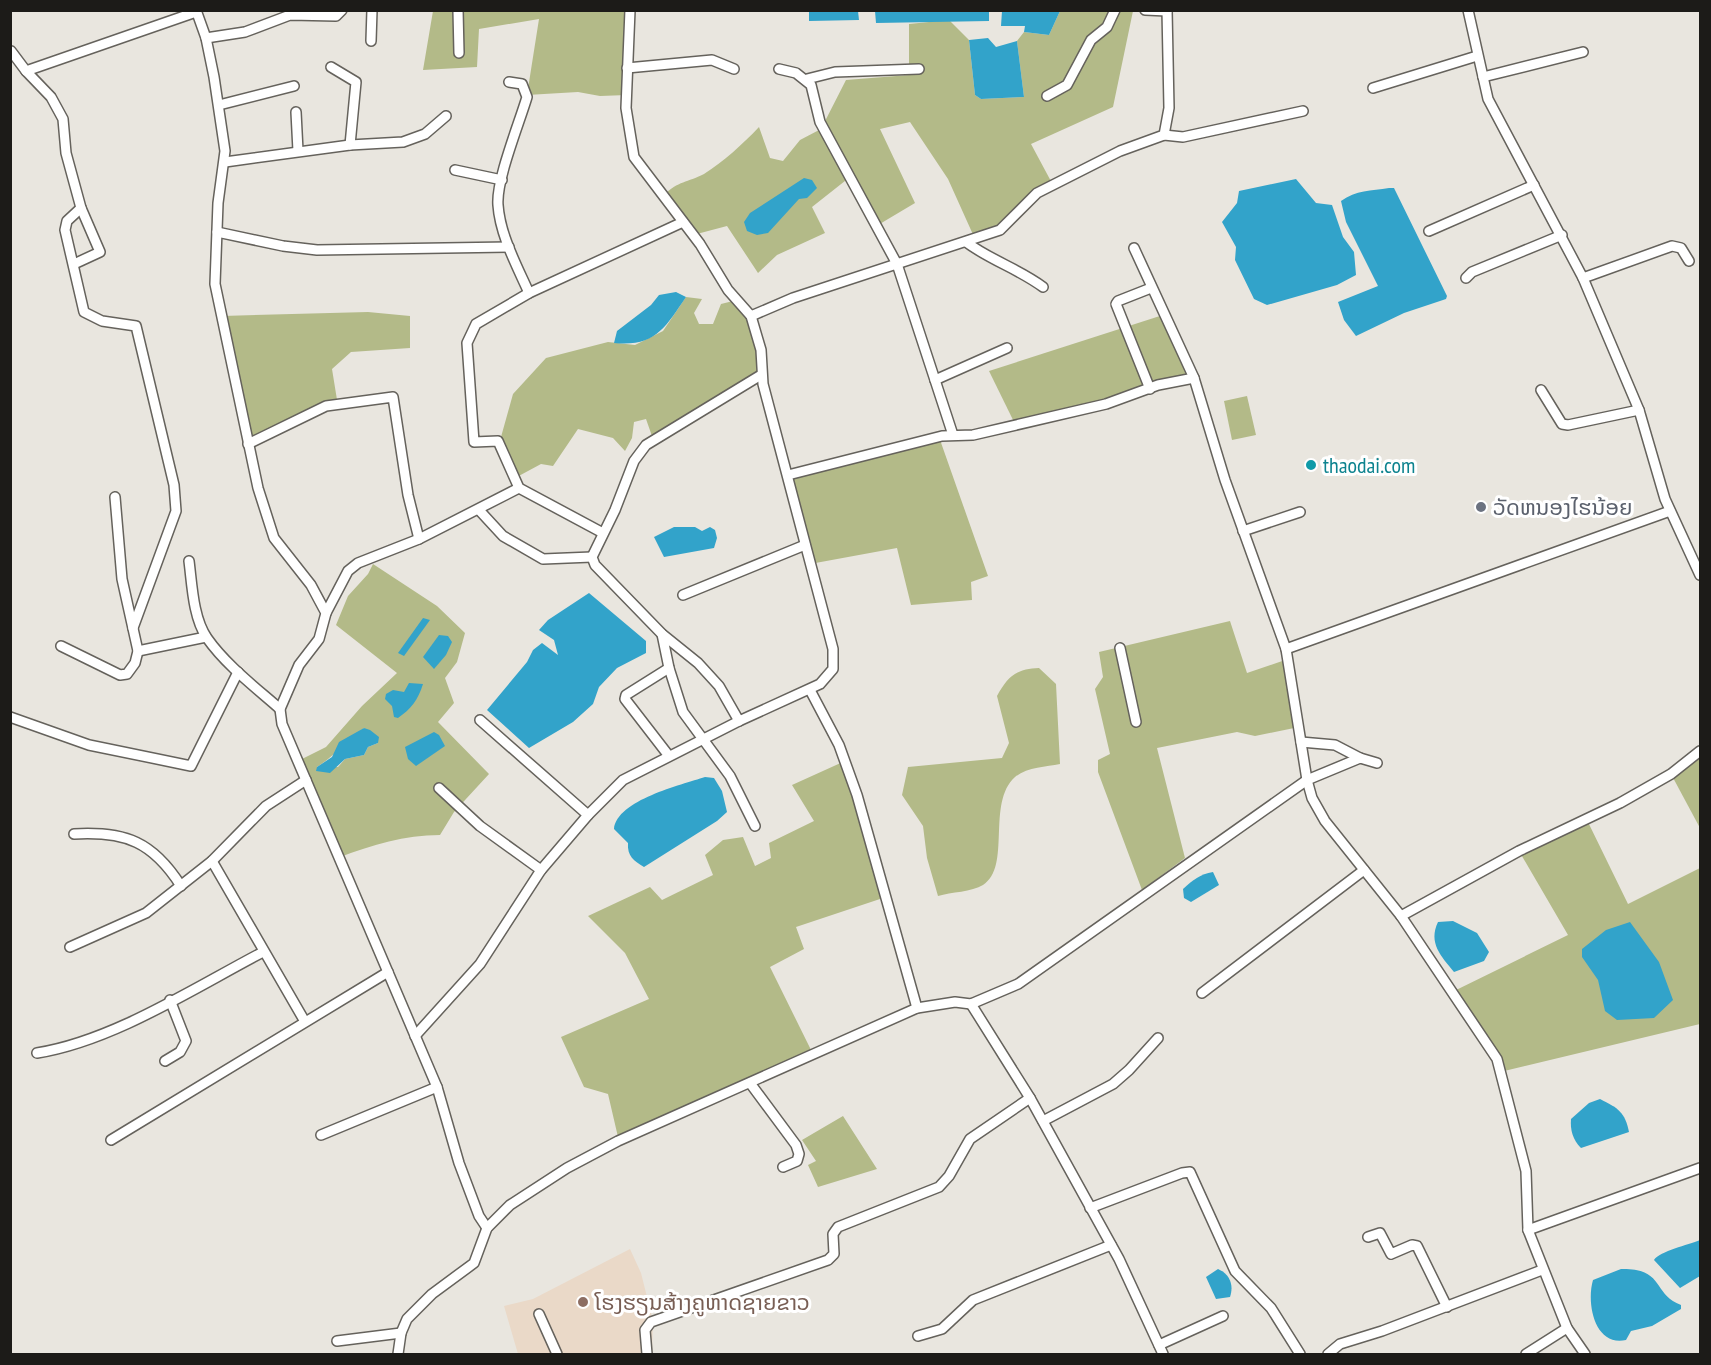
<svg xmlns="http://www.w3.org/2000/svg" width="1711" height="1365" font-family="'PT Sans Narrow','Noto Sans Lao',sans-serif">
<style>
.education{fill:#ead9c8}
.green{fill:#b3ba88;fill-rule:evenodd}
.water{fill:#32a3ca}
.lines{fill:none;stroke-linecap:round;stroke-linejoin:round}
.street-casing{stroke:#65625c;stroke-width:12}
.street{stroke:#fff;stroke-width:9}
.culture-dot{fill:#0f9aa8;stroke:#fff;stroke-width:2}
.worship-dot{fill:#6b7280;stroke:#fff;stroke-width:2}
.education-dot{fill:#8d6e63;stroke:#fff;stroke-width:2}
.labels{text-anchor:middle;stroke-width:6;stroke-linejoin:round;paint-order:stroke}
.culture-label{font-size:22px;fill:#0d838f;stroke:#fff;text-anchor:start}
.worship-label{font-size:22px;fill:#5b616d;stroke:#fff;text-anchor:start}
.education-label{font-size:22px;fill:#785e54;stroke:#fff;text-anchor:start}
</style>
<rect width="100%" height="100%" fill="#e9e6df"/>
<polygon class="education" points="630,1249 641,1273 653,1321 652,1354 518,1354 504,1306 533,1299"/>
<g class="green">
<polygon points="433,11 627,11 627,95 600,96 578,92 527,95 539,19 479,29 477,67 423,70"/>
<path d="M1060,11H1133L1113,107L1031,144L1053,185L1000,230L975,239L948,179L910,122L880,129L915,203L873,228L850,177L812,207L825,233L777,255L758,273L727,226L693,235L663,196C679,180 687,183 704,174C724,161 742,145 759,127L770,158L783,161L800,140L821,129L846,80L909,75V24L949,20L969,40L975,95L981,99L1024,97L1017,41L1024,32L1049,35Z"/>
<polygon points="686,297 702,299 694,313 699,324 713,324 721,304 737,300 751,316 761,375 653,439 646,419 634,422 632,438 625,451 613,438 578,429 553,466 541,464 515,478 501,437 513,394 546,358 608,342 635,345 663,331"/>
<polygon points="368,312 410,316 410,348 351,352 332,369 338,406 248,444 222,316"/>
<polygon points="1163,315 1194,378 1015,424 989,371"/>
<polygon points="1247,396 1256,435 1232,440 1224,401"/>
<polygon points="939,437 988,576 971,582 972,600 911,605 897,548 810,564 788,475"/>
<path d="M373,564L437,606L465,633L457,662L445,678L454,703L438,722L489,774L454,812L440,835C404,835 373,845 340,857L298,761L326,747L362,706L397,673L336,625L348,596L368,574ZM364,728L378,743L368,747L364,755L345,759L338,767H317C334,756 347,741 364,728Z"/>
<polygon points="1230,621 1247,673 1288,659 1299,727 1255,736 1237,732 1157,748 1185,858 1142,890 1098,772 1098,760 1110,754 1095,689 1103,677 1099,652"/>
<path d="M1039,668L1056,684L1060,764C1046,767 1027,767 1015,777C986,803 1012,867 983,885C972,892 951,892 938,896L927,858L923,826L902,795L908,767L1002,758L1009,743L997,696C1008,676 1016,669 1039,668Z"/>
<polygon points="1700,751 1700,828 1671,774"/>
<polygon points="845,761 886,897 796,927 804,949 770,967 812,1052 618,1137 608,1094 584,1087 561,1037 649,999 625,953 588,916 650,887 662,900 713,875 705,855 723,840 743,837 755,866 771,858 769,843 814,821 792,785"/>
<polygon points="1586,818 1628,904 1700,868 1700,1024 1500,1072 1452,992 1568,935 1519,851"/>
<polygon points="843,1116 877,1169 818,1187 808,1165 816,1161 802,1140"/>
</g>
<g class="water">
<polygon points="809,11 858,11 859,20 809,21"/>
<polygon points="875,11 989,11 989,21 876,23"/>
<polygon points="1002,11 1002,10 1060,11 1049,35 1024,32 1025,26 1001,26"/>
<polygon points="988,38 996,47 1017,41 1024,97 981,99 975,95 969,40"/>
<polygon points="804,178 812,180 817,188 807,198 799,199 768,233 757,235 747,231 744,222 750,213"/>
<polygon points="1296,179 1316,203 1332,205 1343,237 1354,252 1356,275 1337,285 1267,305 1254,299 1235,260 1236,247 1222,222 1237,203 1239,191"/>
<path d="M1389,188H1394L1447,296L1446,299L1404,313L1356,336L1344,320L1338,302L1378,286L1346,222L1341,201C1356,190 1371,191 1389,188Z"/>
<path d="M676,292L686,297C665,328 655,347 614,343L617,331L651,305L659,295Z"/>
<polygon points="674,527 695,527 702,531 710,527 715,530 717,538 714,548 664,557 654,537"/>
<polygon points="589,593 646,641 646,653 617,668 599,687 593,704 573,722 529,748 487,710 527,662 533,650 542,643 558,655 554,640 539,630 548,620"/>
<polygon points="423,618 430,620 404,656 398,653"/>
<polygon points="439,635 448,636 452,642 446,655 434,669 423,657"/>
<path d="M409,683L423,684C418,700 411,709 398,718L394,717L392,706L385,699L386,694L393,690L404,692Z"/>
<polygon points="364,728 370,730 379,737 378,743 368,747 364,755 345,759 330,773 316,771 317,767 332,757 339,742"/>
<polygon points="434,732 439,735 445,746 416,766 408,759 405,747"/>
<path d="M705,777L714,778L722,791L727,812L717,821L644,867C634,861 627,856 628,843L614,829C617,800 681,785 705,777Z"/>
<path d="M1213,872L1219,885L1191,902L1184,898L1183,889C1193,880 1200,874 1213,872Z"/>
<path d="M1453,921L1477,933L1489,952L1484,961L1454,972C1441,956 1428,943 1438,922Z"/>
<polygon points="1630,922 1659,962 1673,1000 1654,1018 1617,1020 1605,1011 1598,980 1582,957 1582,949 1606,930"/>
<path d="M1600,1099C1618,1108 1625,1112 1629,1132L1581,1148C1573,1140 1570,1130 1571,1119L1589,1103Z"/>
<path d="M1700,1240V1276L1680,1288L1654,1260C1660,1251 1688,1245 1700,1240Z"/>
<path d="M1218,1269C1230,1274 1234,1285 1230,1297L1216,1299L1206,1277Z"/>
<path d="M1621,1269C1665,1268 1652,1294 1681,1305V1309L1652,1326L1631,1331L1626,1340C1595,1347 1586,1304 1593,1280Z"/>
</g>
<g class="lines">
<g class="street-casing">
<g id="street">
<polyline points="196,10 206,38 214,77 225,151 218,203 215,284 258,488 274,538 311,585 326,613 319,639 299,665 280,709 282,724 437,1087 459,1163 479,1216 487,1228"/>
<polyline points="458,10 459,53"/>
<polyline points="1145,10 1167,11"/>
<polyline points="1468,10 1488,99 1583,278 1639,410 1665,499 1700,575"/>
<polyline points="206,38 245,32 290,15 336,16 342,10"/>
<polyline points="371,41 372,10"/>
<polyline points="11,51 26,71 196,12"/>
<polyline points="331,67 356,82 350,145"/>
<polyline points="627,68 712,60 734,69"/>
<polyline points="779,69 796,73 811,85 820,122 897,264 953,435"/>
<polyline points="26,71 51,97 63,119 66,153 81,208 67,221 65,230 84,312 102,321 136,326 174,485 176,511 133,628"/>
<polyline points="1483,77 1583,52"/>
<polyline points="807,79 835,72 919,69"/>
<path d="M509,82L522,84L527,97C519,124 496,180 498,205C500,235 517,266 529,293"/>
<polyline points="1373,88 1477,56"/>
<polyline points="1047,96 1067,85 1091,40 1107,27 1115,10"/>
<polyline points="219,105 294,86"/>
<polyline points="296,112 298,151"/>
<polyline points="1164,135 1183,137 1303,111"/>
<polyline points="225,162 350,145 403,142 425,134 446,116"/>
<polyline points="455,170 502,180"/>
<polyline points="1429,231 1534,185"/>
<polyline points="217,232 283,246 317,250 509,247"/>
<path d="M966,242C990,260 1019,269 1043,287"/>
<polyline points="1134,248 1194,378 1225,480 1286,649 1307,780 1312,798 1325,821 1401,916 1497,1059 1526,1171 1528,1230 1567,1328 1585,1354"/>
<polyline points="74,264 100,252 81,208"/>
<polyline points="1466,278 1472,272 1562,235"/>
<polyline points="1583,278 1672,246 1681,248 1689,261"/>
<polyline points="751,316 793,298 1000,230 1037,193 1120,151 1164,135 1169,108 1167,10"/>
<polyline points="935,380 1007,348"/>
<polyline points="1150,389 1116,304 1118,301 1151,288"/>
<polyline points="1541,390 1562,424 1568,425 1639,410"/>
<polyline points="248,444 326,406 393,397 408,495 419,539"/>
<polyline points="788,475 942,436 973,435 1106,404 1158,385 1194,378"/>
<polyline points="479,510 503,536 543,559 592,557"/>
<polyline points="1243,531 1300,512"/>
<polyline points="603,533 519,488 498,441 474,442 467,343 476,324 529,293 683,222"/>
<path d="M189,561C192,584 193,618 207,638C226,665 255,687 280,709"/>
<polyline points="683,595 805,545"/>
<polyline points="326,613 348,571 358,563 419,539 519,488"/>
<polyline points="662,634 669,668 683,712 730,776 755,826"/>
<polyline points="61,646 120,675 127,674 135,663 138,651 122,579 115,497"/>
<polyline points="1120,648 1136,722"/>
<polyline points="1286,649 1670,511"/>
<polyline points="138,651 206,637"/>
<polyline points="810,690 839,745 857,795 917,1008"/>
<polyline points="10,717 89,745 191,766 238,672"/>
<polyline points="480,720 588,815"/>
<polyline points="739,721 719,686 698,663 662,634 595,565 592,557 615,510 634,461 646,445 761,375"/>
<polyline points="1301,742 1335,745 1360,758"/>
<polyline points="669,756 625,699 626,695 669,668"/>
<polyline points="439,788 480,826 541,870"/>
<path d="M74,834C126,831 153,842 181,886"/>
<polyline points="212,861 304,1020"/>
<polyline points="1401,916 1519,851 1620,803 1671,774 1700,751"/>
<polyline points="70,947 146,913 212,861 266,806 306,780"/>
<polyline points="1202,993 1364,870"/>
<polyline points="971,1004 1030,1098 1119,1259 1163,1354"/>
<polyline points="415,1036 480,964 541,870 588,815 623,780 739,721 820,684 833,669 833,649 763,384 761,350 751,316 728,290 700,244 634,157 626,108 630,10"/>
<path d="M37,1053C113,1041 194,988 263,952"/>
<polyline points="165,1061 180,1052 186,1041 170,1000"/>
<polyline points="750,1083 796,1145 799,1154 797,1161 783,1167"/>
<polyline points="1043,1121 1113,1084 1129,1070 1158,1038"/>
<polyline points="321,1135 437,1087"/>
<polyline points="111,1140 388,972"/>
<polyline points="1090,1208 1182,1173 1190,1172 1235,1271 1271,1308 1300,1354"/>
<polyline points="1528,1230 1700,1168"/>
<polyline points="1368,1237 1380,1233 1391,1254 1412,1245 1417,1246 1447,1307"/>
<polyline points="539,1314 557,1354"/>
<polyline points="918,1336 942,1329 973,1300 1111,1245"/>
<polyline points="337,1341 401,1333"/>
<polyline points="1159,1345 1223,1316"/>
<polyline points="398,1354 401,1333 407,1319 432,1294 474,1263 487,1228 510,1205 567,1168 618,1141 917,1008 955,1002 971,1004 1018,984 1307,780 1360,758 1377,763"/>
<polyline points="647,1354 645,1330 651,1322 828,1260 834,1254 833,1234 838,1227 939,1187 949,1176 970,1139 1030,1098"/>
<polyline points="1328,1354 1340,1344 1382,1331 1542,1270"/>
<polyline points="1526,1354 1567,1328"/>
</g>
</g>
<use href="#street" class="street"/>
</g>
<circle class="culture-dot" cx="1311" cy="465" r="6"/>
<circle class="worship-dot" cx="1481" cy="507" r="6"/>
<circle class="education-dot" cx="583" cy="1302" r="6"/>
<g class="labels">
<g class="culture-label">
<text x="1323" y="473">thaodai.com</text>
</g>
<g class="worship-label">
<text x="1493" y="515">ວັດຫນອງໄຮນ້ອຍ</text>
</g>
<g class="education-label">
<text x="595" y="1310">ໂຮງຮຽນສ້າງຄູຫາດຊາຍຂາວ</text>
</g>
</g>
<rect width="1711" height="1365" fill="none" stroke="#1c1b18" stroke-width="24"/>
</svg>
